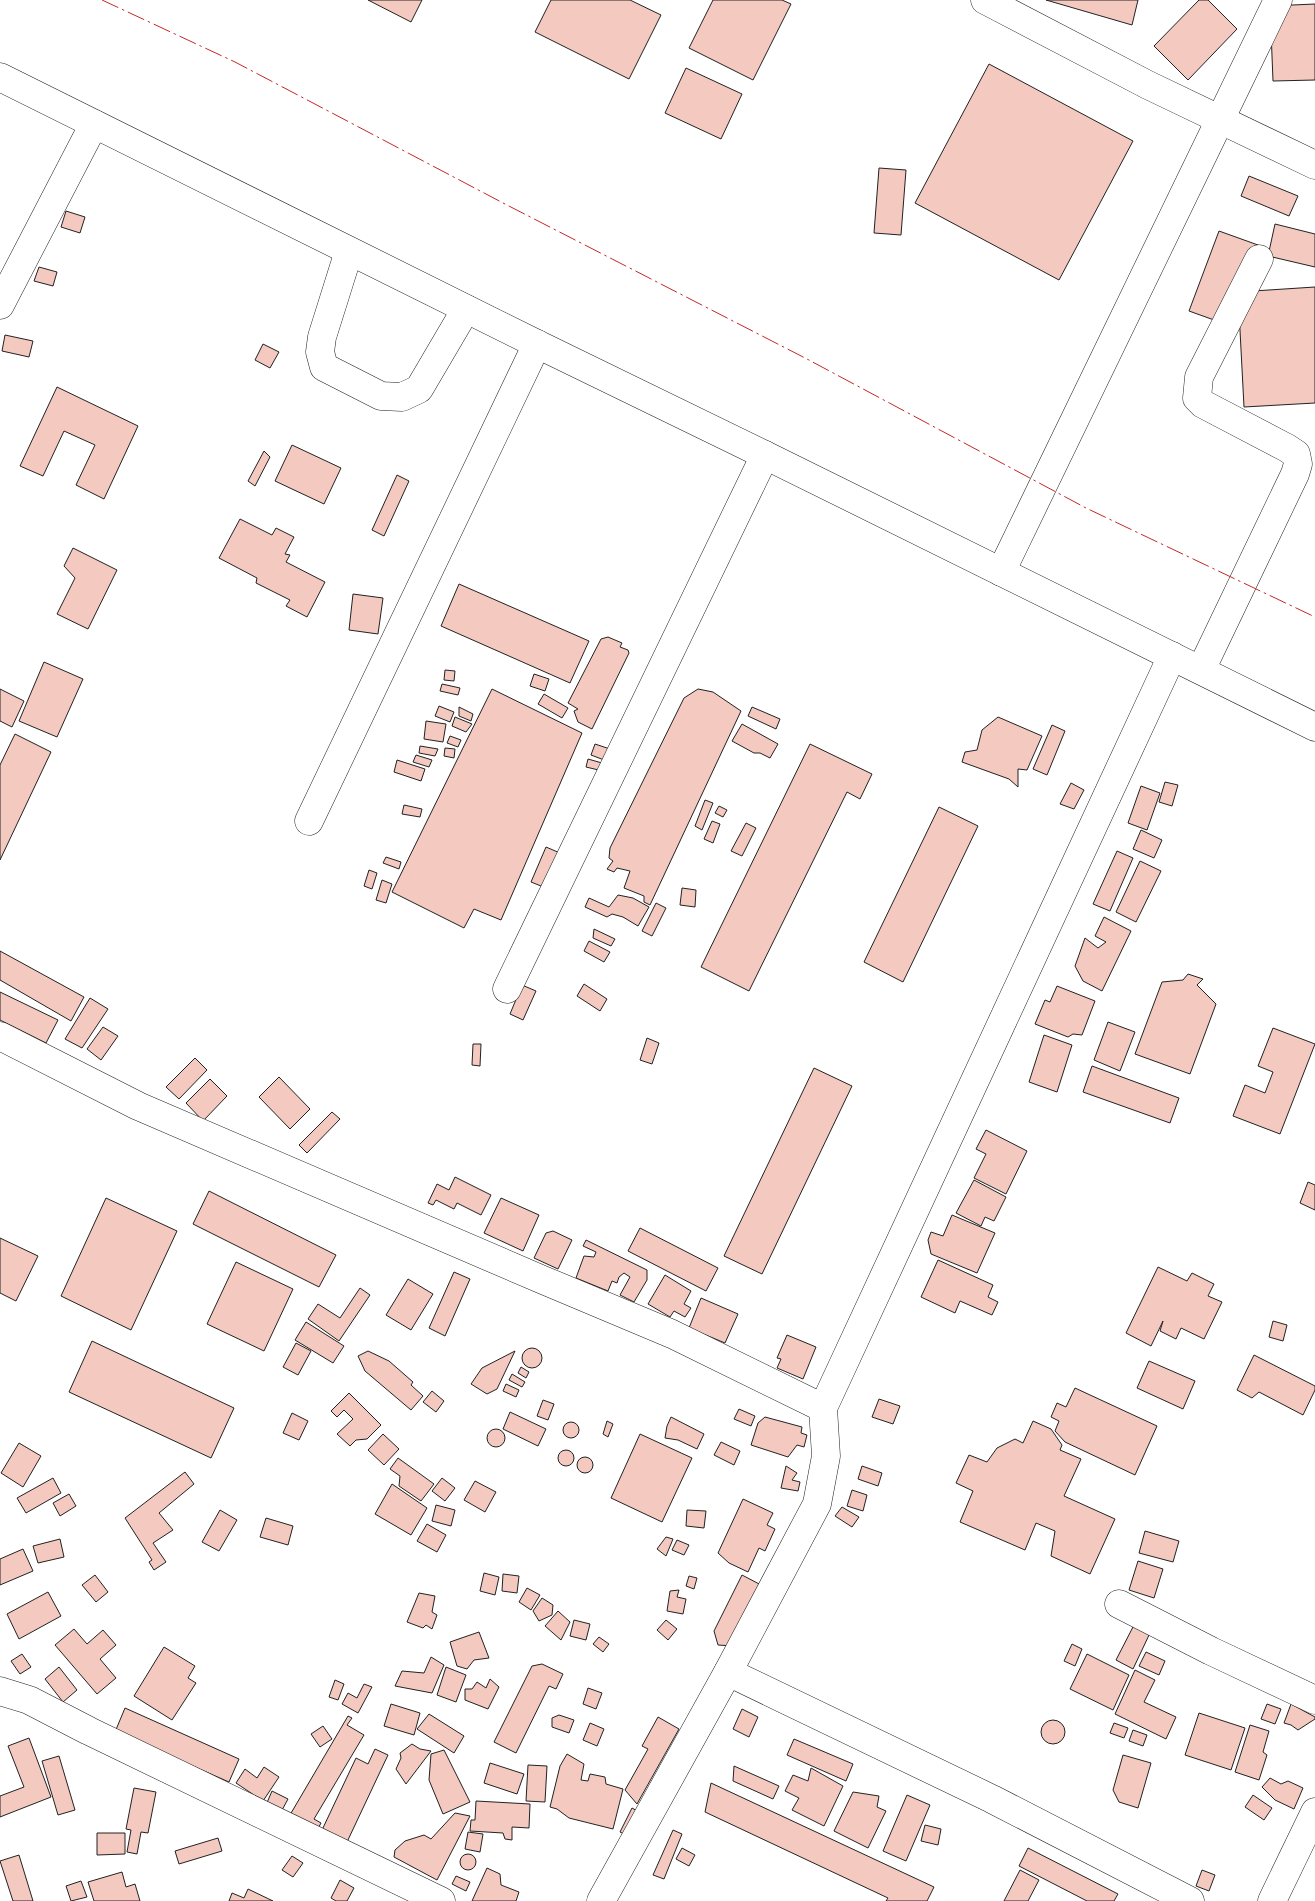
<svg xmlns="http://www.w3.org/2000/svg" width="1315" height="1901" font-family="'Asap Condensed',sans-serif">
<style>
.building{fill:#f3c9c0;stroke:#222}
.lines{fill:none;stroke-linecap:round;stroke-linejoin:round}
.minor-casing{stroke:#222;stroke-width:29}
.highway-casing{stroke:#222;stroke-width:29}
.minor{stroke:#fff;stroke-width:28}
.highway{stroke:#fff;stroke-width:28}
.power{stroke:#c62828;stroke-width:1;stroke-dasharray:18 4 2.5 4;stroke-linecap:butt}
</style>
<rect width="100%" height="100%" fill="#fff"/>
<g class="building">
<polygon points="368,0 422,0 411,22"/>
<polygon points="551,0 630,0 661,15 629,79 535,32"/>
<polygon points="713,0 782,0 791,4 753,80 689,48"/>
<polygon points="1046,0 1138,0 1132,25"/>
<polygon points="1199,0 1208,0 1237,29 1188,80 1154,46"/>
<polygon points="1315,4 1315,80 1273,81 1270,6"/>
<polygon points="989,64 1133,141 1059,280 915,203"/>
<polygon points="686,68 742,94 721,139 665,113"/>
<polygon points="879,168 906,170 901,235 874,233"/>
<polygon points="1249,176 1298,196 1289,216 1241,196"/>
<polygon points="66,211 85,217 80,233 61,227"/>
<polygon points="1275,224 1315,234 1315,267 1268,256"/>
<polygon points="1219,231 1258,245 1228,325 1189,311"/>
<polygon points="39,267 57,272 53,286 34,281"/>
<polygon points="1315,287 1315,403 1244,407 1238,292"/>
<polygon points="5,335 33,341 29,357 2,351"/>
<polygon points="263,344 279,352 270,368 255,360"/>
<polygon points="57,387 138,426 104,499 76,485 95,445 64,431 43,476 20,466"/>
<polygon points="292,445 341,468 324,504 275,481"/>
<polygon points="264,451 270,457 255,486 248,481"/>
<polygon points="397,475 409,481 384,536 372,530"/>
<polygon points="240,519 272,535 276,528 294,537 285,554 290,555 286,562 325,582 307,617 286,606 290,600 256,583 257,578 219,558"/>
<polygon points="73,548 117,570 88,629 57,614 75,578 64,566"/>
<polygon points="459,584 589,641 570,683 441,626"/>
<polygon points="353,594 383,598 378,634 349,630"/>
<polygon points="608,637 622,643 620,647 628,650 629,653 592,729 578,722 574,711 578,709 568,703 601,639"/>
<polygon points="44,662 83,679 57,737 19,721"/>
<polygon points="445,670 455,671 454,681 444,680"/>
<polygon points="534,674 549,679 545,691 530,686"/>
<polygon points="442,684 460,688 458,695 440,691"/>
<polygon points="0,689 24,701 12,727 0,721"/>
<polygon points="492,689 582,733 501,920 474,909 464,928 392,892"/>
<polygon points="698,689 713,692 741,711 650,905 644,902 644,896 624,888 630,871 617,868 614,872 607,869 613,861 609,858 610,848 684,698"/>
<polygon points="544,694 568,708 562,718 538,704"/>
<polygon points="439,706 454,712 450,722 435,716"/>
<polygon points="459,707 473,714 471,721 459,716"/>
<polygon points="752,707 780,719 776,729 748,716"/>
<polygon points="455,717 472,724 466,732 452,726"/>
<polygon points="998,717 1042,736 1027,770 1018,769 1018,787 1009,779 962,762 965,752 977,750 982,730"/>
<polygon points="426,721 446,724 443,742 424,739"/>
<polygon points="742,724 778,744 770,758 760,753 754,753 732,741"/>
<polygon points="1052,725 1065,731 1047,775 1033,769"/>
<polygon points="15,734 51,752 0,860 0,765"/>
<polygon points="450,736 461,740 458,747 447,743"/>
<polygon points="595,744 616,751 612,763 591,755"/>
<polygon points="810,744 872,774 860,799 847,792 749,991 701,967"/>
<polygon points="420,746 438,749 435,756 419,753"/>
<polygon points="445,748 455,749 454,758 444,756"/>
<polygon points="416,755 432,760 429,767 413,762"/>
<polygon points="588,759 609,765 607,772 586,767"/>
<polygon points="397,760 425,769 421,781 394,772"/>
<polygon points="1165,782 1178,785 1172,806 1159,802"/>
<polygon points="1071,783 1084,790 1074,809 1060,804"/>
<polygon points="1141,786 1160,793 1147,830 1128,823"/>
<polygon points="705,800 713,803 702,830 695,826"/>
<polygon points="404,805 422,809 420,817 402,814"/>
<polygon points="719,806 727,810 723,817 715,813"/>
<polygon points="939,807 978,826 903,982 864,962"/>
<polygon points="712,821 720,824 713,843 704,839"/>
<polygon points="746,823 756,828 742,856 731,851"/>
<polygon points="1141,830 1162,840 1154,858 1133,849"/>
<polygon points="546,847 560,853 546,888 531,882"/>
<polygon points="1117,851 1133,858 1110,911 1093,904"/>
<polygon points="386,857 401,862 399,869 383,863"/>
<polygon points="1140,861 1161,871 1136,922 1116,912"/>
<polygon points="369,870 377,873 372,889 364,886"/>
<polygon points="382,880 392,884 386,903 376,900"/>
<polygon points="682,888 696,890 695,907 680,905"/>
<polygon points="618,895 633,898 649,907 638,926 623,917 612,914 607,917 585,907 589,898 609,907"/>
<polygon points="656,903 666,908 652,936 642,931"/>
<polygon points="1104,917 1131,931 1102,991 1083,981 1075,966 1085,938 1098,948 1106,942 1095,936"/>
<polygon points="594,929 615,939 611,946 593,938"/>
<polygon points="589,941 610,952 604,962 584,951"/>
<polygon points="0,951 84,997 71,1021 0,980"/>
<polygon points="1188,974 1203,979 1197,985 1216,1004 1190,1074 1135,1054 1162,982 1183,980"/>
<polygon points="584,984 607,999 600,1011 577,996"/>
<polygon points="522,985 536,991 523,1020 510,1014"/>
<polygon points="1057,986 1095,1001 1082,1035 1073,1034 1068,1037 1035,1024 1045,1000 1050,1002"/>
<polygon points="0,992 58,1020 46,1043 0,1020"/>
<polygon points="90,998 108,1009 82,1048 65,1039"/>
<polygon points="1108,1022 1135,1032 1120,1071 1094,1060"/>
<polygon points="103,1027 118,1036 101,1060 87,1049"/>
<polygon points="1273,1028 1315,1044 1280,1134 1233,1116 1245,1085 1265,1093 1273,1072 1258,1066"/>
<polygon points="1044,1035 1072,1045 1057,1092 1029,1082"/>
<polygon points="647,1038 659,1043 652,1064 640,1060"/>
<polygon points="473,1044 481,1044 480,1066 472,1065"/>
<polygon points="195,1058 207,1070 179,1099 166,1087"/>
<polygon points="1092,1066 1179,1098 1170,1123 1083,1092"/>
<polygon points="814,1068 852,1086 762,1274 724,1256"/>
<polygon points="279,1077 310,1109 290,1129 259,1097"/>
<polygon points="210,1079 227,1096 203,1121 186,1103"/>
<polygon points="332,1112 340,1119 307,1153 299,1145"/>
<polygon points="986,1130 1027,1151 1006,1194 974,1178 986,1154 976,1149"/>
<polygon points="455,1177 491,1195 481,1215 457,1203 454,1209 436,1200 433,1205 428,1203 437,1184 449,1190"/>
<polygon points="974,1180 1006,1197 994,1221 985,1217 981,1226 956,1213"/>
<polygon points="1308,1182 1315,1185 1315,1210 1300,1203"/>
<polygon points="209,1191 336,1255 319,1287 193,1224"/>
<polygon points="106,1198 177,1231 131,1330 61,1296"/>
<polygon points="501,1198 539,1215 523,1251 484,1233"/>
<polygon points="952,1215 995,1233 977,1273 931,1254 928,1240 931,1232 943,1236"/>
<polygon points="640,1228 718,1268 706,1291 628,1251"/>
<polygon points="553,1231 572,1240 558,1269 534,1258 546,1233"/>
<polygon points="0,1238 38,1256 16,1301 0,1293"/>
<polygon points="586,1240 647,1270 647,1280 634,1302 620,1295 630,1277 624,1273 619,1277 617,1283 612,1281 608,1291 576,1278 584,1256 594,1257 596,1252 583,1246"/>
<polygon points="938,1260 993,1285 988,1297 998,1302 992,1315 960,1301 955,1313 921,1297"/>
<polygon points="236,1262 293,1289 264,1351 207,1324"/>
<polygon points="1158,1267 1187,1281 1192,1273 1214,1284 1208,1296 1222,1302 1204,1339 1181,1328 1176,1339 1160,1331 1163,1321 1151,1346 1126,1333"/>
<polygon points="454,1272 470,1279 445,1336 429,1328"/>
<polygon points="665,1275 691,1291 684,1304 691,1308 685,1317 674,1311 670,1317 648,1304"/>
<polygon points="408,1279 433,1294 411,1330 386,1315"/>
<polygon points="360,1288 370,1295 339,1341 308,1319 318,1304 340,1318"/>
<polygon points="701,1298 738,1314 725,1343 689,1328"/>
<polygon points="1273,1321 1287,1325 1283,1341 1269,1337"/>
<polygon points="306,1322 344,1346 333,1363 295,1340"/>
<polygon points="787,1335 816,1347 803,1379 777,1368 781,1359 777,1358"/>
<polygon points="92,1341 234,1408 211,1458 69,1392"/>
<polygon points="296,1343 311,1351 298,1375 283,1367"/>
<circle cx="532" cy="1358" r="10"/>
<polygon points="368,1351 389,1361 413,1382 411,1385 423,1396 411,1410 365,1371 358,1356"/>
<polygon points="515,1351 497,1389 487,1394 471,1384 482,1368"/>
<polygon points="1254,1355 1315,1386 1315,1390 1303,1415 1259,1392 1252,1398 1237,1390"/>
<polygon points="1149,1361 1195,1381 1183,1409 1137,1388"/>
<polygon points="521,1367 529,1372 526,1378 518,1373"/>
<polygon points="512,1374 525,1382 522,1387 509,1380"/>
<polygon points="506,1384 519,1390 516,1397 503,1391"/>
<polygon points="1075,1388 1157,1426 1135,1475 1065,1442 1055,1431 1059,1421 1051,1417 1057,1403 1066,1407"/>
<polygon points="432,1391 444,1401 436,1412 423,1402"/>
<polygon points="349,1393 381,1425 367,1439 356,1440 350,1446 337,1434 353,1419 344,1410 337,1417 331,1411"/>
<polygon points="879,1399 900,1406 893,1424 872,1417"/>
<polygon points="543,1400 554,1404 548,1420 537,1416"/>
<polygon points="739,1409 755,1416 751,1426 734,1419"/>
<polygon points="510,1412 546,1429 538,1446 503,1429"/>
<polygon points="292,1413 308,1421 299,1440 283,1433"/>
<polygon points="671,1417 704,1434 697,1449 678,1440 665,1438 667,1426"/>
<polygon points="765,1417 802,1427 801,1433 807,1435 804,1447 797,1445 788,1457 751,1445 758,1423"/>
<polygon points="607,1421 613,1424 608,1437 603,1434"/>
<polygon points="1033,1421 1051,1429 1062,1445 1060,1450 1081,1459 1064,1496 1115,1519 1090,1574 1051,1556 1055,1531 1036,1523 1025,1550 960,1522 973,1491 956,1483 969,1455 987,1462 997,1448 1015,1439 1023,1443"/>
<circle cx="571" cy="1430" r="8"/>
<circle cx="496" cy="1438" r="9"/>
<polygon points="383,1434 399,1449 384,1465 368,1450"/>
<polygon points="640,1434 692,1458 662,1522 611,1498"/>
<polygon points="721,1442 740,1451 734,1465 714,1455"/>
<polygon points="19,1443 41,1456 23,1487 1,1473"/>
<circle cx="566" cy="1458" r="8"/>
<circle cx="585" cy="1465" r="8"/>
<polygon points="398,1458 434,1484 421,1501 399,1486 400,1476 390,1469"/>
<polygon points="786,1466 797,1473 792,1480 800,1482 798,1491 781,1488"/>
<polygon points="862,1466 882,1473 878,1486 858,1479"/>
<polygon points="185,1472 194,1484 159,1513 173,1530 153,1543 166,1562 154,1570 149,1562 152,1560 125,1518"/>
<polygon points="53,1478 61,1493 26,1513 17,1498"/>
<polygon points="442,1478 455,1488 445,1501 432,1491"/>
<polygon points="475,1481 496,1492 485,1512 464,1500"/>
<polygon points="392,1484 427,1508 411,1535 375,1514"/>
<polygon points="852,1490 867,1495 863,1511 847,1506"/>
<polygon points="69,1494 76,1506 60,1516 53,1503"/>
<polygon points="743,1499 773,1513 767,1525 775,1529 765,1551 759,1548 748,1572 729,1563 718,1553"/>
<polygon points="436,1505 455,1510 451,1526 432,1521"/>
<polygon points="842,1507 859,1517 852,1527 835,1516"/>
<polygon points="220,1510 237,1520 219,1551 202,1542"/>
<polygon points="687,1510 706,1511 704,1528 686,1526"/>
<polygon points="266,1518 293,1526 288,1545 260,1537"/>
<polygon points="427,1524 446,1535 437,1552 417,1541"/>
<polygon points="1145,1531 1179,1541 1173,1562 1139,1553"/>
<polygon points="666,1537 673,1539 666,1556 657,1549"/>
<polygon points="60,1539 64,1557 38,1563 33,1546"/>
<polygon points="677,1540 689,1545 684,1555 672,1550"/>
<polygon points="23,1549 33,1571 0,1585 0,1559"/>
<polygon points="1138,1561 1163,1569 1154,1598 1129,1590"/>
<polygon points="484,1573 499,1577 495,1595 480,1591"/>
<polygon points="503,1574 519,1576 517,1593 502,1591"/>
<polygon points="95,1575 108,1592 96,1602 82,1585"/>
<polygon points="742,1575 763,1586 733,1646 718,1645 714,1631"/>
<polygon points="689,1576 697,1578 694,1589 686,1586"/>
<polygon points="527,1588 540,1595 531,1610 519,1602"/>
<polygon points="679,1590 677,1597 686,1599 683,1614 667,1611 670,1591"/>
<polygon points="48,1592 61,1616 19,1639 7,1614"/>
<polygon points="419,1593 435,1596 432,1612 437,1615 432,1629 426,1625 423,1628 407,1622"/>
<polygon points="542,1598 553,1605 552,1615 539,1621 533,1611"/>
<polygon points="558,1611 570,1622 561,1640 545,1626"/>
<polygon points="574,1620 590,1624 586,1640 570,1636"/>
<polygon points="666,1620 677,1629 668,1640 657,1630"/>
<polygon points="1134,1625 1150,1633 1133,1669 1116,1660"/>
<polygon points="74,1629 87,1644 103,1630 116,1645 100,1659 116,1678 97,1694 55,1645"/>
<polygon points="479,1632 489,1658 474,1660 467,1669 457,1666 450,1642"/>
<polygon points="599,1637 609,1644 603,1652 593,1644"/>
<polygon points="1072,1644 1082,1649 1075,1666 1064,1661"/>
<polygon points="164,1647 195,1666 188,1678 196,1683 172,1720 134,1696"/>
<polygon points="1146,1652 1165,1661 1159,1675 1139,1666"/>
<polygon points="22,1654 31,1667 20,1674 11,1661"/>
<polygon points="1087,1654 1129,1675 1113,1710 1070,1689"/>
<polygon points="431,1657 444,1665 432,1693 395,1686 402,1671 424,1673"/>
<polygon points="542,1664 563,1674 556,1689 549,1686 516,1753 494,1742 532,1666"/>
<polygon points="59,1667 77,1690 63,1702 45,1679"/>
<polygon points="446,1667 466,1675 456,1702 437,1695"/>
<polygon points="1135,1670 1155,1680 1144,1702 1176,1717 1166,1739 1115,1714"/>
<polygon points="490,1679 499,1687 488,1709 465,1700 465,1689 472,1689 477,1682 486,1688"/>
<polygon points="335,1680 344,1684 338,1700 329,1697"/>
<polygon points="364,1684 372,1687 358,1713 342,1704 348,1693 357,1698"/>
<polygon points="588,1688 602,1693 596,1709 583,1704"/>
<polygon points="391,1704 420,1713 414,1735 384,1726"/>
<polygon points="1267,1704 1281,1709 1275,1724 1261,1719"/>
<polygon points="1291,1704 1315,1717 1315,1719 1298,1730 1291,1725 1284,1723"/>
<polygon points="125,1708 239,1759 229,1782 115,1732"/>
<polygon points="742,1709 758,1717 749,1737 733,1729"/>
<polygon points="1199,1713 1245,1728 1231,1770 1185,1755"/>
<polygon points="429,1714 464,1736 454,1753 417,1729"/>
<polygon points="559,1715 574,1720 569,1733 552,1727 552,1718"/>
<polygon points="348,1716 352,1718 347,1725 364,1735 314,1819 321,1823 314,1836 287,1820"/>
<polygon points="658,1717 679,1729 637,1804 625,1790 648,1749 642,1746"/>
<circle cx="1053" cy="1732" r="12"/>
<polygon points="590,1723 604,1729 597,1746 583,1740"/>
<polygon points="1114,1723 1128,1728 1124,1738 1110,1733"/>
<polygon points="1250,1725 1269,1731 1263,1752 1267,1755 1259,1780 1235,1772"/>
<polygon points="323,1726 332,1739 320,1747 311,1734"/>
<polygon points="1133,1730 1147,1735 1143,1746 1129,1741"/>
<polygon points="29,1738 51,1797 0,1817 0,1796 24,1787 8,1746"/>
<polygon points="794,1739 853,1764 846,1781 787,1755"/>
<polygon points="412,1744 420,1749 431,1751 406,1784 396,1769 401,1758 400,1753"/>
<polygon points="375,1749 388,1755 347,1842 322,1830 356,1758 368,1764"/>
<polygon points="444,1750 470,1802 443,1814 429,1780 431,1754"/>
<polygon points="567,1754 584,1764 581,1780 588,1781 590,1774 605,1777 606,1784 623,1789 613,1829 569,1818 557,1809 550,1807 560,1766"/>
<polygon points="1123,1755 1151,1763 1138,1808 1119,1802 1113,1790"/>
<polygon points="59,1756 75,1810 58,1815 42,1761"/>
<polygon points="490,1763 524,1774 517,1794 484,1783"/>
<polygon points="528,1765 547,1766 545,1802 526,1801"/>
<polygon points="734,1766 779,1786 773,1799 733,1781"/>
<polygon points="264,1767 279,1777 263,1801 236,1783 245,1769 257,1778"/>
<polygon points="811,1768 843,1786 824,1826 792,1810 799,1798 785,1791 793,1775 808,1781"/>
<polygon points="1270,1778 1281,1784 1288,1781 1303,1788 1294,1809 1275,1800 1262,1787"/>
<polygon points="711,1783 934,1887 927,1901 886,1901 888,1898 705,1812"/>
<polygon points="134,1788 156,1792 148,1833 141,1832 137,1854 127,1852 131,1830 126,1829"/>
<polygon points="272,1791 288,1799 281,1812 266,1805"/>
<polygon points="853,1792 879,1796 877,1807 886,1811 868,1848 834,1831"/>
<polygon points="907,1795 930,1805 906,1861 883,1851"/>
<polygon points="1253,1795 1272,1808 1264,1820 1245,1807"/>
<polygon points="476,1801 530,1804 529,1828 512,1827 512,1840 505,1839 503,1833 470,1831 471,1820 475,1820"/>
<polygon points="632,1808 641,1813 630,1837 620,1832"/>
<polygon points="455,1813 470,1816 437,1880 394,1857 395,1850 405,1841 424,1835 431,1839"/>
<polygon points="925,1825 941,1829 938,1845 921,1841"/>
<polygon points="673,1830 682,1834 664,1879 653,1875"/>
<polygon points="468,1832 483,1834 480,1852 465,1849"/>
<polygon points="97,1833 125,1833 125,1854 97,1855"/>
<polygon points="218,1838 222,1851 179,1864 175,1851"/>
<polygon points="682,1848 695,1855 689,1866 676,1859"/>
<polygon points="1028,1848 1118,1894 1114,1901 1087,1901 1019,1866"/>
<circle cx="468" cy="1862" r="8"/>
<polygon points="19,1855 33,1901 13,1901 0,1861"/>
<polygon points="292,1856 303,1863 293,1877 282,1870"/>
<polygon points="487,1868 500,1874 501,1885 519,1892 516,1901 472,1901"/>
<polygon points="1020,1870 1039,1880 1028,1901 1004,1901"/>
<polygon points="1202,1870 1215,1875 1209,1891 1196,1886"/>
<polygon points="122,1872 126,1887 135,1884 140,1901 94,1901 88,1882"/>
<polygon points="456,1876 470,1882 466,1891 452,1884"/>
<polygon points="340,1880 354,1888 347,1901 336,1901 331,1898"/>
<polygon points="81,1881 87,1897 71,1901 66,1886"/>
<polygon points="248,1889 273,1901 229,1901 232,1893 244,1898"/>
</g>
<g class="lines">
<g class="minor-casing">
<g id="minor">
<polyline points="985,0 1148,85 1315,165"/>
<polyline points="349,251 322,337 320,352 324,367 381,396 402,397 419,389 466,309"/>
<polyline points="0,305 94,124"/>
<polyline points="1001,572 1278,0"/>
<polyline points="1201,670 1295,474 1298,464 1296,454 1287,448 1203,404 1197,398 1199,377 1259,259"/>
<polyline points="309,821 537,344"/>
<polyline points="507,989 765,455"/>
<polyline points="0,1036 138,1106 543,1280 672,1334 823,1408"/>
<polyline points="1119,1604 1211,1651 1315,1700"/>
<polyline points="728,1672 992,1799 1190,1901"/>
<polyline points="0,1691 29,1700 89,1731 441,1901"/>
<polyline points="601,1901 728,1672 817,1504 826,1456 823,1408 1172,656"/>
<polyline points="1272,1901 1315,1812"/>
</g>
</g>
<g class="highway-casing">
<polyline id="highway" points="0,77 537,344 765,455 1315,727"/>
</g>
<use href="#minor" class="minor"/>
<use href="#highway" class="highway"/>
<polyline class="power" points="102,0 235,62 505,204 807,359 1086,508 1315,617"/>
</g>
</svg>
